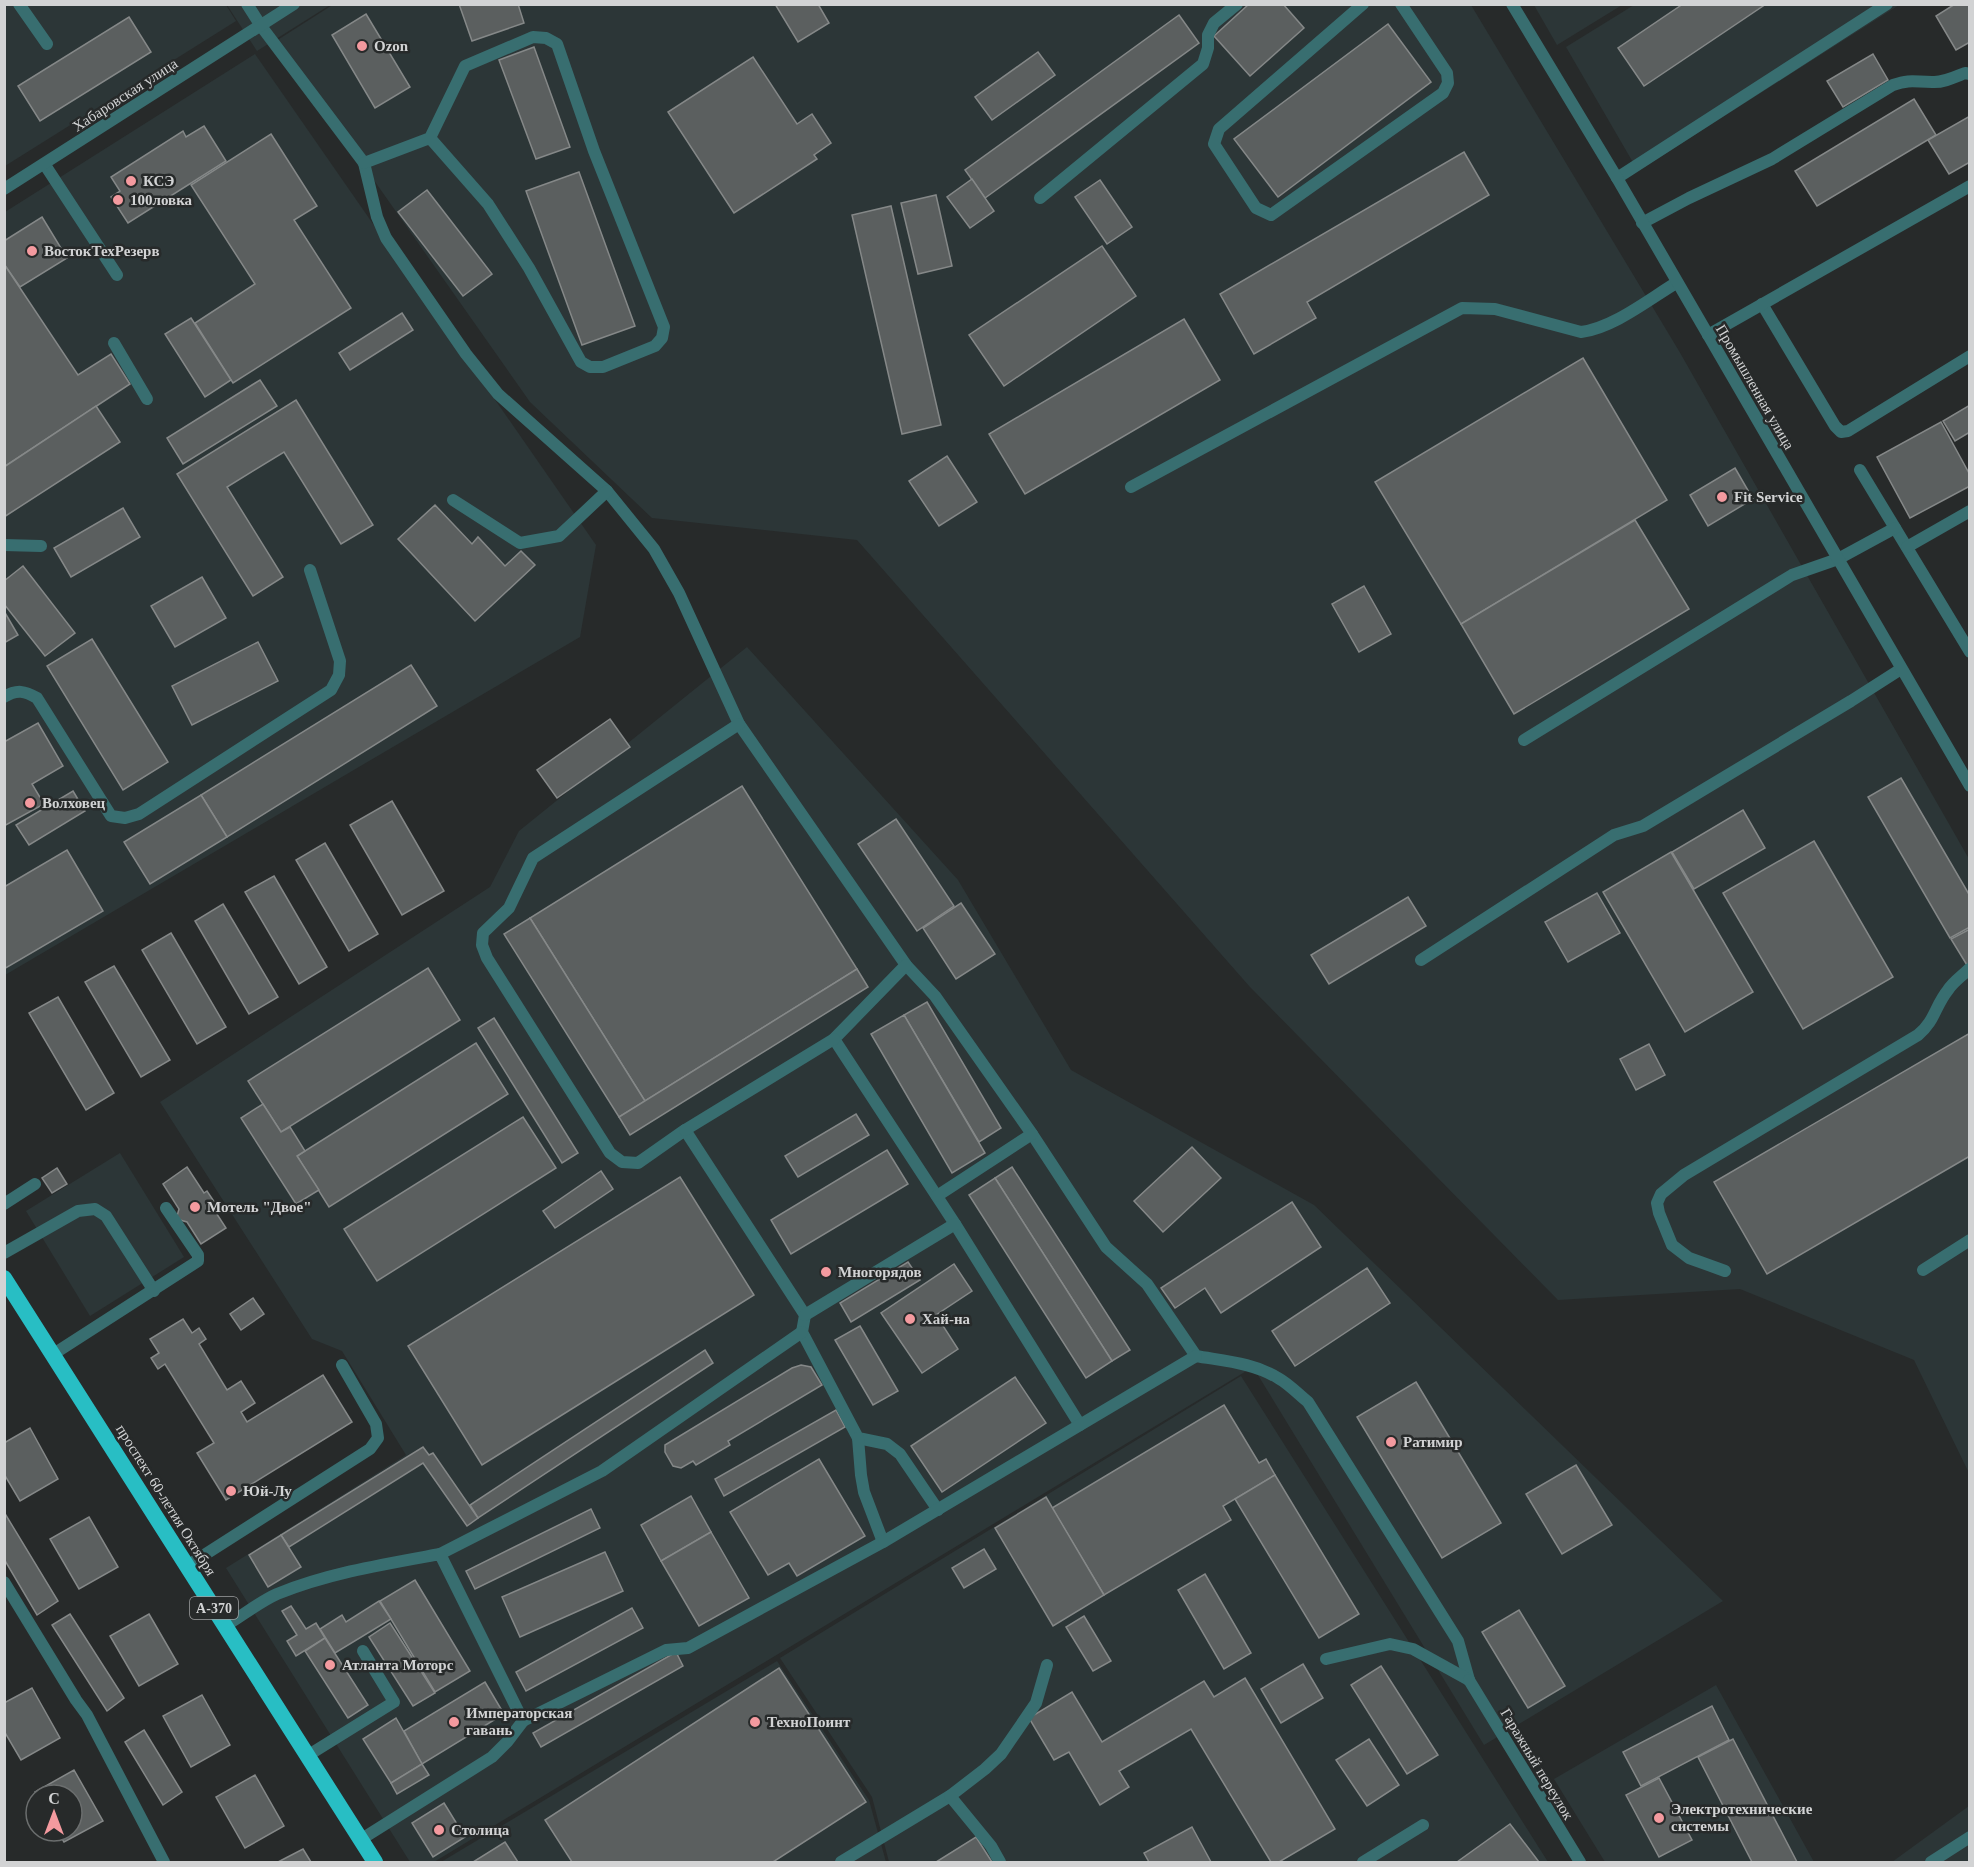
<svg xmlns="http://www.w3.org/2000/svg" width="1974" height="1867" font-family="'Times New Roman',serif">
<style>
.built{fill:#2c3637}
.building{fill:#5b5f5f;stroke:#858888;stroke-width:1.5}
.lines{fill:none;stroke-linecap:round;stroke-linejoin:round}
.service{stroke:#386e70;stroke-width:12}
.minor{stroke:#386e70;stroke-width:12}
.tertiary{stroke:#386e70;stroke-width:12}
.trunk{stroke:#28bec4;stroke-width:16}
.poi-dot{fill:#f49a9f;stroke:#272a2a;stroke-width:2}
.labels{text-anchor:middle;stroke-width:5;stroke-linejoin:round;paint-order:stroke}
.shield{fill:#272a2a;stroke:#9fa0a1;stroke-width:1.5}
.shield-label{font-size:14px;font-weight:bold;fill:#d2d3d4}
.poi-label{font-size:15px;font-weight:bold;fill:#d2d3d4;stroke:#272a2a;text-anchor:start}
.street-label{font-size:15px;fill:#d2d3d4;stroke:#272a2a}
</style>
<rect width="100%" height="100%" fill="#272a2a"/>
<g class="built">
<polygon points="334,4 1471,5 1679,351 1969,859 1969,1473 1914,1360 1740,1289 1558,1300 1250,987 857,540 652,518 530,402 276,41"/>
<polygon points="5,5 226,5 236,21 5,166"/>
<polygon points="227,5 330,5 257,51"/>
<polygon points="1534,5 1622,5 1557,45"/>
<polygon points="1634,5 1899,5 1638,171 1566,47"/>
<polygon points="255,54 596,545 580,637 5,975 5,212"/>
<polygon points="747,647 958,880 1071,1070 1314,1205 1723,1601 1484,1745 1253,1367 434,1862 410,1862 226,1568 406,1455 342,1351 312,1339 160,1102 490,887 519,831"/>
<polygon points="120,1153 184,1257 90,1316 26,1211"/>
<polygon points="1241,1376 1548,1862 889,1862 872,1797 780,1658"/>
<polygon points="777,1661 869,1800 886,1862 441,1862"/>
<polygon points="1716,1685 1814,1862 1605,1862 1554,1779"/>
<polygon points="1969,1806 1969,1862 1892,1862"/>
</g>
<g class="building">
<polygon points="459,4 518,4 524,23 472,41"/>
<polygon points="775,4 818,4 829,23 798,42"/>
<polygon points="1249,4 1283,4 1304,28 1250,76 1214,36"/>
<polygon points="1683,4 1766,4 1644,86 1618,48"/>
<polygon points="1955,4 1970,4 1970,42 1956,50 1936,16"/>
<polygon points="366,14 410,87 375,108 332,35"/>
<polygon points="1179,15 1199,43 985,198 965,170"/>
<polygon points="129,17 151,52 40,121 18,86"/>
<polygon points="1388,24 1431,82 1278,197 1234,139"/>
<polygon points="534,47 570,147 536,159 499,60"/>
<polygon points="1038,52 1055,75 992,120 975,97"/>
<polygon points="1873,54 1888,80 1843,107 1827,81"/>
<polygon points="753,57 797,124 812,114 831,143 814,155 817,159 734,213 668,112"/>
<polygon points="1914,99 1936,135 1817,206 1795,171"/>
<polygon points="1970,116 1970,162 1949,174 1928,140"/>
<polygon points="204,126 226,161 128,223 111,197 120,191 111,177 183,131 186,137"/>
<polygon points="271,134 317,206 294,220 351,308 233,383 195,323 255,284 191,185"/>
<polygon points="1464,152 1489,195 1307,302 1316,318 1254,354 1220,294"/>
<polygon points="579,172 635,326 582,345 526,191"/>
<polygon points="972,179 994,211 970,228 947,197"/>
<polygon points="1100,180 1132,227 1107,244 1075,197"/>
<polygon points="427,190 492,274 463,296 398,212"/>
<polygon points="936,195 952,266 918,274 901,203"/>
<polygon points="891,206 941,425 902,434 852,215"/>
<polygon points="42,217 67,258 20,287 4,264 4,241"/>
<polygon points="1102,246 1136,296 1004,386 969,335"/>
<polygon points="4,264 78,375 111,354 130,384 4,467"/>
<polygon points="402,313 413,330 350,370 339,353"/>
<polygon points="191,318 231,380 205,397 165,334"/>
<polygon points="1184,319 1220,380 1025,494 989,434"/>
<polygon points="1583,358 1667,500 1461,624 1375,482"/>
<polygon points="260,380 277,406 183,464 167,438"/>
<polygon points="296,400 373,525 341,544 284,452 227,487 283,577 253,596 177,474"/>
<polygon points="1970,405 1970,432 1955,441 1943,421"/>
<polygon points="96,406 120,442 4,517 4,467"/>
<polygon points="1941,422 1970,475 1970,486 1910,518 1877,457"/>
<polygon points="947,456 977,502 939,526 909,481"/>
<polygon points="1735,468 1753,499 1708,526 1690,495"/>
<polygon points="435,505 472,544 478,537 505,566 521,551 535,565 475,621 398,539"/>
<polygon points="123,508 140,537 71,577 54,548"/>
<polygon points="1635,520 1689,609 1514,714 1461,624"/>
<polygon points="23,566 75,633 45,656 4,604 4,581"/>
<polygon points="202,577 226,618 175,647 151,606"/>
<polygon points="1364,586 1391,634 1359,652 1332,604"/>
<polygon points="4,611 18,635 4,643"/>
<polygon points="92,639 168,762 123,790 47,666"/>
<polygon points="258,642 278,681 192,725 172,686"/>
<polygon points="411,665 437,706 227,837 201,795"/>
<polygon points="610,719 630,747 557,798 537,770"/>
<polygon points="38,723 63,766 32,784 44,804 4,826 4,742"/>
<polygon points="1901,778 1970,896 1970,927 1950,938 1868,797"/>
<polygon points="742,786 857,969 645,1101 530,918"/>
<polygon points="73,791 85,811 29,845 16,825"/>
<polygon points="201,795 227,837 150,884 124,842"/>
<polygon points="392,801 444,891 402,915 350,825"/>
<polygon points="1743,810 1765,848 1694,889 1672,852"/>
<polygon points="896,819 954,906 917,931 858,844"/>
<polygon points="1814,841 1893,977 1803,1029 1723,893"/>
<polygon points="325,843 378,934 349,951 296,860"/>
<polygon points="67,850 103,911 4,969 4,887"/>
<polygon points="1671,852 1753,992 1685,1032 1603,892"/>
<polygon points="274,876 327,967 299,984 245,892"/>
<polygon points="1597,893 1620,933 1568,962 1545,922"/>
<polygon points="1408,897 1426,926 1329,984 1311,955"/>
<polygon points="961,903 995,954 956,979 923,928"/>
<polygon points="223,904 278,997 249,1014 195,921"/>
<polygon points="530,918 645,1101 619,1117 504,934"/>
<polygon points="1970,929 1970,970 1951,939"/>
<polygon points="171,933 226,1027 197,1044 142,950"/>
<polygon points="114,966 170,1060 141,1077 85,982"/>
<polygon points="428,968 460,1020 281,1132 248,1081"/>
<polygon points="857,969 868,987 630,1135 619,1117"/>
<polygon points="58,997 114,1093 86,1110 29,1013"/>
<polygon points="927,1002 1001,1128 979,1142 904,1015"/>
<polygon points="904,1015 985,1153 952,1173 871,1034"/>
<polygon points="494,1018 578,1153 562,1163 478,1028"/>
<polygon points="1970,1033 1970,1156 1767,1274 1714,1182"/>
<polygon points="476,1043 508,1094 329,1207 297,1156"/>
<polygon points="1649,1044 1665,1075 1636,1090 1620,1059"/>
<polygon points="263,1104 281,1132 290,1127 305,1151 297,1156 319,1190 296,1204 241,1118"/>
<polygon points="856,1114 869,1135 798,1177 785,1156"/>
<polygon points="523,1117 556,1168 377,1281 344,1229"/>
<polygon points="1192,1147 1221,1178 1163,1232 1134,1201"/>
<polygon points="887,1150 908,1184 791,1254 771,1220"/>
<polygon points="187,1167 204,1193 207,1191 215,1203 211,1205 226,1228 201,1244 187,1222 180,1220 177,1216 179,1209 163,1184"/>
<polygon points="1012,1167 1130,1350 1112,1361 995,1178"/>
<polygon points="57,1168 67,1184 52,1193 42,1178"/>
<polygon points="601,1171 613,1189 555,1228 543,1211"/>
<polygon points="680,1177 754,1295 482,1465 408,1346"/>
<polygon points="995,1178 1112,1361 1086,1378 969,1195"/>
<polygon points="1292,1202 1321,1247 1221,1313 1205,1288 1175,1308 1161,1288"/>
<polygon points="908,1262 920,1280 851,1322 840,1303"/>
<polygon points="954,1264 972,1291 936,1315 958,1349 922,1373 881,1313"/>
<polygon points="1367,1268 1390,1303 1295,1366 1272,1331"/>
<polygon points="253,1298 264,1314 241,1330 230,1314"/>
<polygon points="183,1319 192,1333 199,1328 206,1339 199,1344 227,1390 241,1381 255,1403 241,1412 247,1422 323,1375 352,1422 226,1500 197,1453 214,1443 165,1364 158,1369 151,1358 159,1353 150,1339"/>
<polygon points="860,1326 898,1391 873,1405 835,1340"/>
<polygon points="705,1350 713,1363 478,1518 470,1505"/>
<polygon points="801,1365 811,1367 822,1385 728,1441 730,1445 696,1465 693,1461 681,1468 673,1466 665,1452 665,1445 792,1368"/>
<polygon points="1015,1377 1046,1423 942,1492 911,1446"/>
<polygon points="1416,1382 1501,1523 1442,1558 1357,1417"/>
<polygon points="1224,1405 1259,1463 1266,1459 1275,1475 1223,1506 1231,1520 1104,1595 1052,1508"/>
<polygon points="836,1410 845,1427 724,1496 715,1479"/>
<polygon points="30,1428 58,1479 20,1501 4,1474 4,1443"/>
<polygon points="423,1447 429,1455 433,1453 478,1518 467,1526 423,1463 289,1547 281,1535"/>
<polygon points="819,1459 865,1536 797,1576 789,1563 768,1575 730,1512"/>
<polygon points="1576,1465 1612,1525 1562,1554 1526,1494"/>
<polygon points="1275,1475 1359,1614 1319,1638 1235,1499"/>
<polygon points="691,1496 711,1532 661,1561 641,1525"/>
<polygon points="1046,1497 1104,1595 1053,1626 995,1528"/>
<polygon points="591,1509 600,1528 475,1589 466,1571"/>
<polygon points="4,1512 58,1601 37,1615 4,1559"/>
<polygon points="89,1517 118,1567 79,1589 50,1539"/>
<polygon points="711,1532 749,1598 699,1626 661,1561"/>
<polygon points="281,1535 301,1567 268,1587 249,1555"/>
<polygon points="984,1549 996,1569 964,1588 952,1568"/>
<polygon points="605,1552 623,1591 520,1637 502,1597"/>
<polygon points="1205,1574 1251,1653 1224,1669 1178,1590"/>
<polygon points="415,1580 470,1671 435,1692 380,1601"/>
<polygon points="379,1601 391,1619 335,1653 320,1629 342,1615 346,1622"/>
<polygon points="291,1606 306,1629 316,1623 325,1638 296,1656 287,1641 297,1635 282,1611"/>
<polygon points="632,1608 643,1628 526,1691 516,1672"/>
<polygon points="1519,1610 1565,1686 1528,1708 1482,1632"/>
<polygon points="70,1614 124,1698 107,1711 52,1625"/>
<polygon points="149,1614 178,1664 139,1686 110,1636"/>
<polygon points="1084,1616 1111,1661 1093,1671 1066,1627"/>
<polygon points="390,1623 435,1693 413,1706 369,1637"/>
<polygon points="325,1638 368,1705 348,1718 305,1651"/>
<polygon points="676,1652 683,1666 541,1747 533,1733"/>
<polygon points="1303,1664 1323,1698 1281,1723 1261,1689"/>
<polygon points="1381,1666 1438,1755 1407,1774 1351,1685"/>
<polygon points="779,1668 866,1802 773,1862 572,1862 545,1820"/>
<polygon points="1245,1678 1335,1829 1279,1862 1271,1862 1191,1729 1119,1771 1129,1787 1100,1805 1069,1752 1054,1760 1029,1718 1072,1692 1102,1742 1204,1681 1214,1697"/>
<polygon points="485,1682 504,1714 422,1764 404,1731"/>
<polygon points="32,1688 60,1738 21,1760 4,1731 4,1703"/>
<polygon points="202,1695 230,1745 191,1767 163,1716"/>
<polygon points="1712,1706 1729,1740 1641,1786 1623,1752"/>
<polygon points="396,1718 422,1764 391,1783 363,1739"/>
<polygon points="144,1730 182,1792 163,1805 125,1742"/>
<polygon points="1369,1739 1399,1785 1367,1806 1336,1760"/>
<polygon points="1733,1739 1797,1862 1752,1862 1698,1757"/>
<polygon points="422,1764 429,1775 397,1794 391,1783"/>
<polygon points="74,1770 103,1821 64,1842 57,1831 72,1831 72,1795 37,1795 35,1792"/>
<polygon points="255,1775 284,1826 245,1848 216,1797"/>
<polygon points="1659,1778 1692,1840 1659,1857 1626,1795"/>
<polygon points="444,1803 465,1837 433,1857 412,1823"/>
<polygon points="1510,1824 1539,1862 1457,1862"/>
<polygon points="1192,1827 1211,1862 1149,1862 1144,1853"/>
<polygon points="976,1837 992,1862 936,1862"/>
<polygon points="505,1842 518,1862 473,1862"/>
<polygon points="303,1849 311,1862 278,1862"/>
</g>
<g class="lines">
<g class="service">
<polyline points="19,4 47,44"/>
<polyline points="1363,4 1219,129 1214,144 1256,208 1271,215 1443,93 1448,83 1447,73 1401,4"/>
<path d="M261,26L364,163L377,217L386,238L466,354L498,394L607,491L654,549L679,593L739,724L906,965L935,996L1032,1134L1106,1247L1147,1284L1196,1356C1224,1361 1254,1363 1278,1378C1289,1384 1298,1394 1308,1402L1458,1641L1469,1680"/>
<polyline points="364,163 430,138 488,204 529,268 581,362 590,367 603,367 655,346 662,338 664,327 594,151 557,44 546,38 533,37 465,66 430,138"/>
<polyline points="45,165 117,275"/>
<polyline points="1617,178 1887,4"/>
<polyline points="1040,198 1203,64 1208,48 1208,35 1214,23 1237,4"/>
<path d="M1642,223L1689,198L1772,159L1893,85C1911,79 1914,82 1932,82C1943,83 1955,77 1965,73L1970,74"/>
<polyline points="1762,304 1835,426 1841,432 1848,431 1970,356"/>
<polyline points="1708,335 1970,186"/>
<polyline points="114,343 147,399"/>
<polyline points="1860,470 1970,652"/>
<path d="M1131,487L1462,308L1495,309L1581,332C1613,328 1648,300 1676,283"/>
<polyline points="453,500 520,543 559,536 607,491"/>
<polyline points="4,545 41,546"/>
<polyline points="1907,547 1970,511"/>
<path d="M4,697C17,689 25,691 37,698L111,816L125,818L139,814L331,690L339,675L340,661L310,570"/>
<polyline points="739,724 533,858 509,908 483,933 482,945 487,958 610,1153 622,1162 638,1163 685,1130 805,1315 802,1332 858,1438 887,1444 900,1454 938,1510"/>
<polyline points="1524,740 1792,575 1838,559 1895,528"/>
<polyline points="1421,960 1614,835 1643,826 1851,701 1901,669"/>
<polyline points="906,965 834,1039 955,1224 1080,1425"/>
<polyline points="685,1130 834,1039"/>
<polyline points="937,1196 1032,1134"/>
<polyline points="4,1204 35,1184"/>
<polyline points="4,1253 78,1211 95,1209 106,1216 154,1291"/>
<polyline points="1923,1270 1970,1240"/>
<path d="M1725,1271L1689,1258L1672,1245L1659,1213L1657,1203L1661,1194L1684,1175L1918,1035C1935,1021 1935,1006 1948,990C1953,982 1962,976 1969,969"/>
<polyline points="805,1315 955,1224"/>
<polyline points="52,1355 198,1261 198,1255 166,1208"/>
<polyline points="858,1438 861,1475 864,1492 883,1542"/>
<polyline points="440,1554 602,1471 802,1332"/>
<polyline points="187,1566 370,1449 378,1438 376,1424 342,1365"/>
<polyline points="4,1582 76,1700 87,1715 164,1862"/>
<polyline points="1326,1659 1390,1644 1413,1649 1469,1680"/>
<polyline points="523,1721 666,1650 688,1648 883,1542 1196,1356"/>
<polyline points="307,1756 394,1702 363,1651"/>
<polyline points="841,1862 950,1796"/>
<polyline points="1000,1862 991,1846 950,1796 985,1769 1001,1754 1036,1703 1047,1665"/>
<polyline points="1363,1862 1423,1825"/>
<polyline points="1931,1862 1970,1837"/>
</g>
<g class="minor">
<polyline points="247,4 261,26"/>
<path d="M225,1626C242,1616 259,1602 277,1594C329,1573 385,1564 440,1554L523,1721L507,1742L492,1757L360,1840"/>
<polyline points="1469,1680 1580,1862"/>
</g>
<g class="tertiary">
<polyline points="1512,4 1617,178 1970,786"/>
<polyline points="4,189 294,4"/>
</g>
<polyline class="trunk" points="4,1278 375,1862"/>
</g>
<g class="poi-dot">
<circle cx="362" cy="46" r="6"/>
<circle cx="131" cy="181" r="6"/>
<circle cx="118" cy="200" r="6"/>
<circle cx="32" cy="251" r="6"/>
<circle cx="1722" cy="497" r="6"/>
<circle cx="30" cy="803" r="6"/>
<circle cx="195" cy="1207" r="6"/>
<circle cx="826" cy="1272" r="6"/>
<circle cx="910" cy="1319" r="6"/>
<circle cx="1391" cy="1442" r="6"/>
<circle cx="231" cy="1491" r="6"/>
<circle cx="330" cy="1665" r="6"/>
<circle cx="454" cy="1722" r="6"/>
<circle cx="755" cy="1722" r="6"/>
<circle cx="1659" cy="1818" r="6"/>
<circle cx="439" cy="1830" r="6"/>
</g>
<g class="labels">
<rect class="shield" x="190" y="1597" width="48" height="22" rx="4.5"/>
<g class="shield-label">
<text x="214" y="1613">А-370</text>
</g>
<g class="poi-label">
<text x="374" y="51">Ozon</text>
<text x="143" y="186">КСЭ</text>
<text x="130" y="205">100ловка</text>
<text x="44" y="256">ВостокТехРезерв</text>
<text x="1734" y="502">Fit Service</text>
<text x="42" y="808">Волховец</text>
<text x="207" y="1212">Мотель "Двое"</text>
<text x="838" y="1277">Многорядов</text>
<text x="922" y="1324">Хай-на</text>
<text x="1403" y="1447">Ратимир</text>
<text x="243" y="1496">Юй-Лу</text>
<text x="342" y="1670">Атланта Моторс</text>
<text x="466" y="1718">Императорская<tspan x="466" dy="17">гавань</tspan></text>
<text x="767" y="1727">ТехноПоинт</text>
<text x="1671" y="1814">Электротехнические<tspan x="1671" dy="17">системы</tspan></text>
<text x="451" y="1835">Столица</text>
</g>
<g class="street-label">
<text transform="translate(125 95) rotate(-33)" y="5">Хабаровская улица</text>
<text transform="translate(1755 387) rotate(60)" y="5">Промышленная улица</text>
<text transform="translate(166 1500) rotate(58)" y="5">проспект 60-летия Октября</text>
<text transform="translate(1537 1764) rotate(59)" y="5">Гаражный переулок</text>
</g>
</g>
<rect width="1974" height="1867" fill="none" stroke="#d2d3d4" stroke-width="12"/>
<g transform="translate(54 1813)"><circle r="28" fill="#272a2a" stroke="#6b6e6e" stroke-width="1.5"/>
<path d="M0-4.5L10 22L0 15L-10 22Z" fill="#f49a9f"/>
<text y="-9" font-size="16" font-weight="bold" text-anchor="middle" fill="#d2d3d4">С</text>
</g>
</svg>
